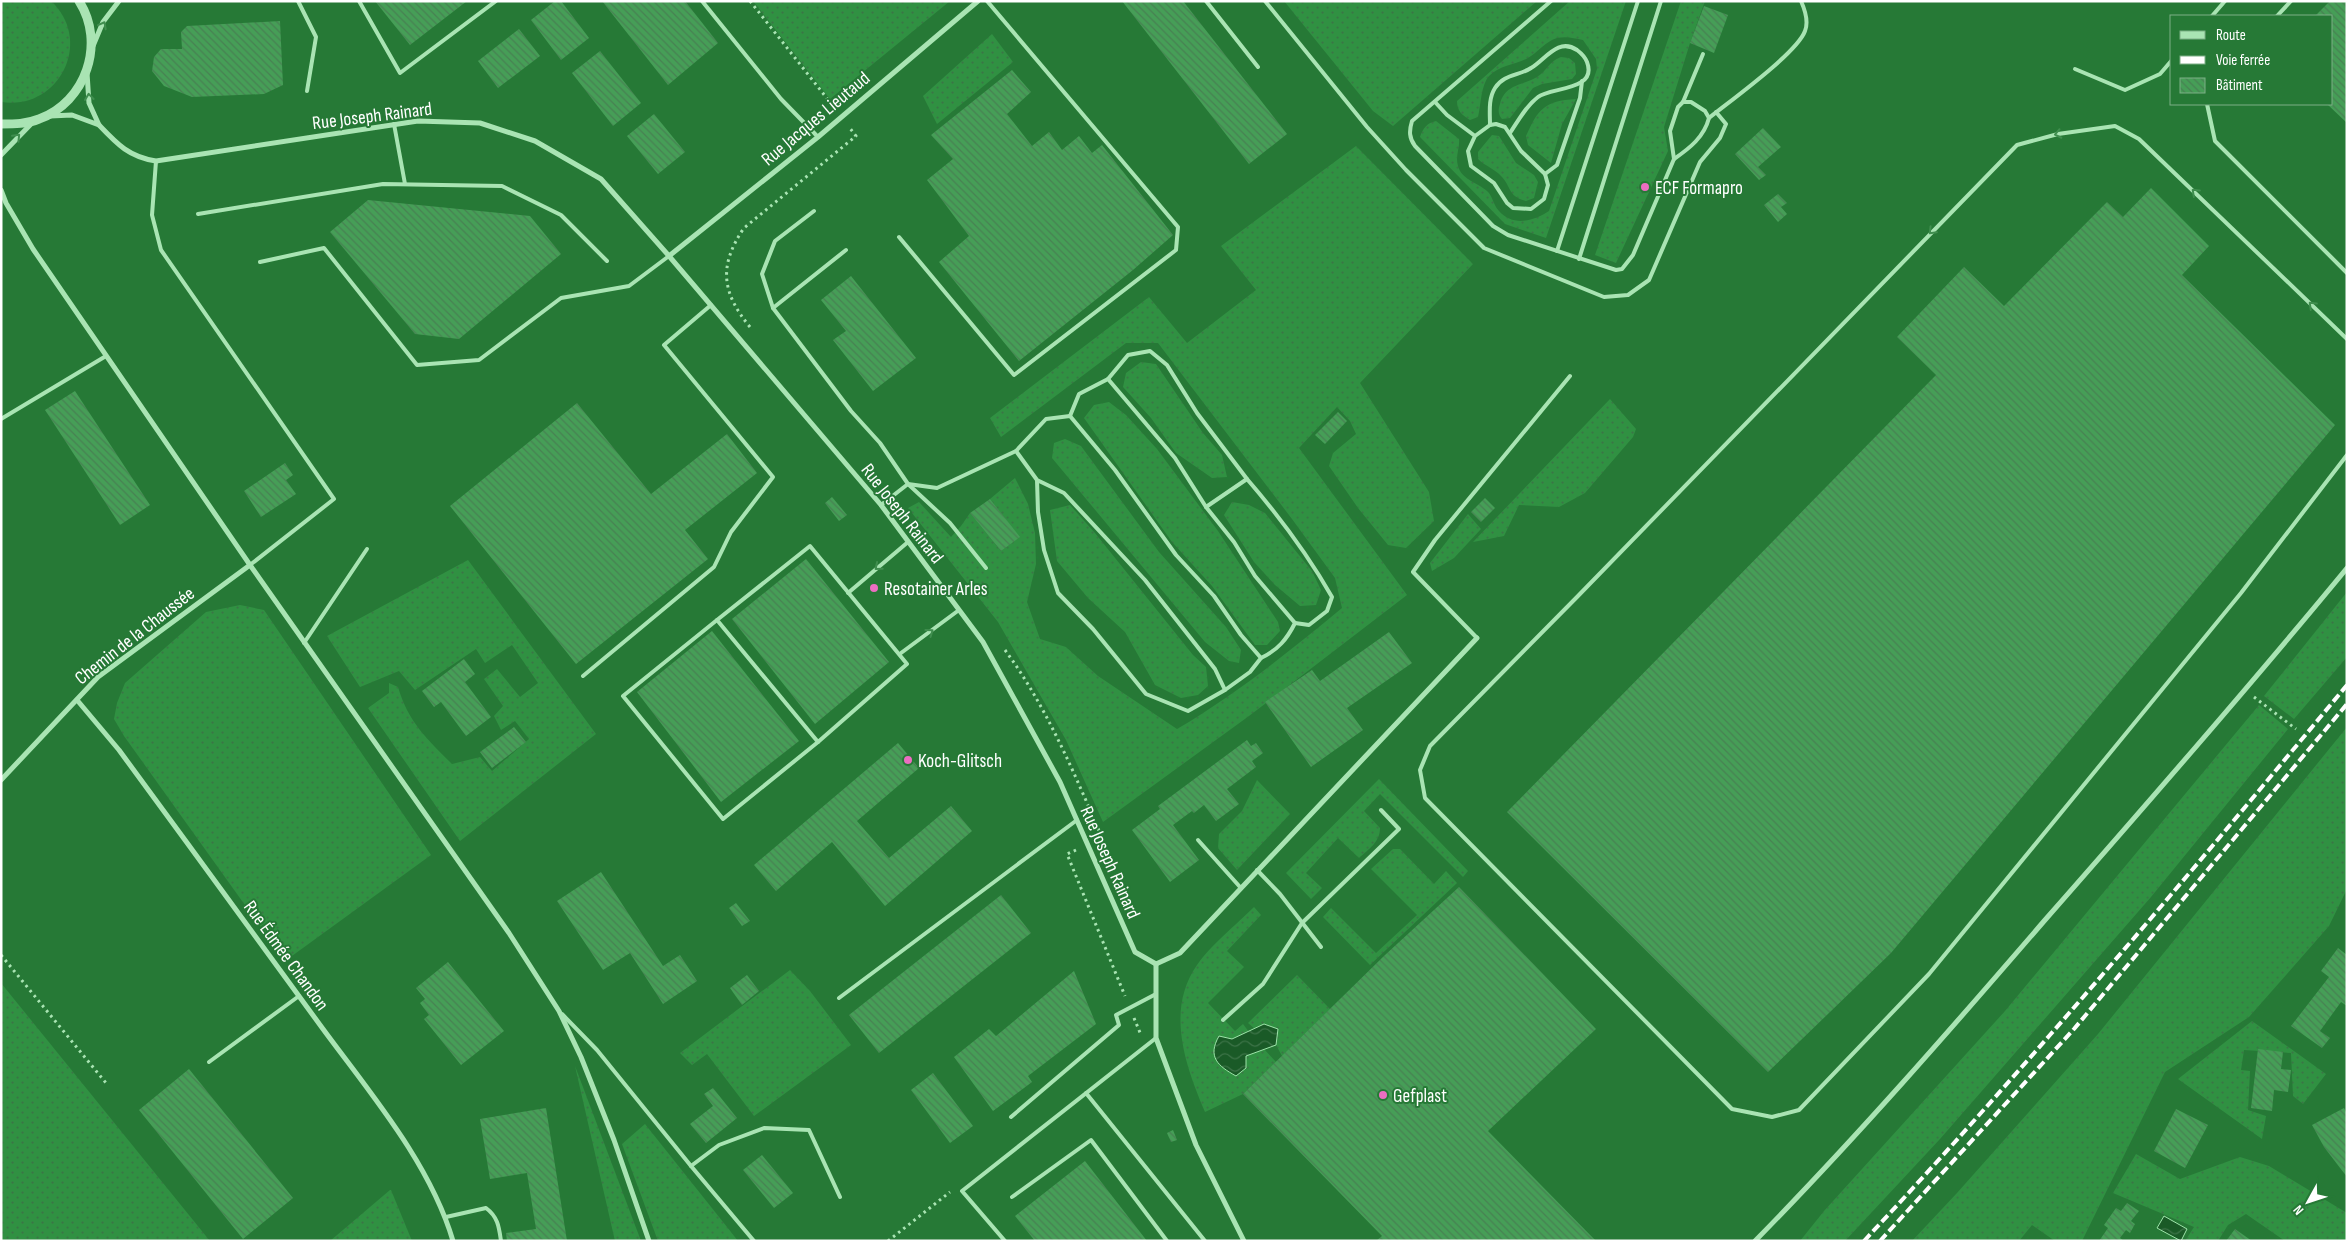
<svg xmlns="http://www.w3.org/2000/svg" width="2348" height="1242" font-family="'Sofia Sans Condensed',sans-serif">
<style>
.grass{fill:url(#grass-dots)}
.water{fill:url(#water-waves);stroke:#9de4a9}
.building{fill:url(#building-back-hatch)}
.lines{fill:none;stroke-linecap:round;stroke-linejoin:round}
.path{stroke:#a9e4b3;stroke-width:3;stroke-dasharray:2.5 4;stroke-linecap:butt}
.service{stroke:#a9e4b3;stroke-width:4}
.minor{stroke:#a9e4b3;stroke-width:5}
.tertiary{stroke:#a9e4b3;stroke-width:9}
.rail{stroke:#fff;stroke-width:4;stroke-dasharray:9 4;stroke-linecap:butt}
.oneway{stroke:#408e4f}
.poi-dot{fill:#ec6ec1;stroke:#267936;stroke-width:2}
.labels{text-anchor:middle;stroke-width:4;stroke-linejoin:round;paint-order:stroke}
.street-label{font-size:19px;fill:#fff;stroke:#267936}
.poi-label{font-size:19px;fill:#fff;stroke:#267936;text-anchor:start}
</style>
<defs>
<pattern id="grass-dots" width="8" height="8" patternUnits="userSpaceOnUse" patternTransform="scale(1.25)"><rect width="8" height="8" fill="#309142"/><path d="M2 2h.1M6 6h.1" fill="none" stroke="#3b7546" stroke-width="1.8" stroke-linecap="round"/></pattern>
<pattern id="water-waves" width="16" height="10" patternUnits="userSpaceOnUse" patternTransform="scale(1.25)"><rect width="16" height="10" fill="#1a5a27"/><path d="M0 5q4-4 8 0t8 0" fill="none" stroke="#3c7347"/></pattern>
<pattern id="building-back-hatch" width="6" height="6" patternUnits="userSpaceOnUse" patternTransform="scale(1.25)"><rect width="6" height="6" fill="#469e57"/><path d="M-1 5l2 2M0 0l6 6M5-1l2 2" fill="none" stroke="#488153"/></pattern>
</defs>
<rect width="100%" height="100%" fill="#267936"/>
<g class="grass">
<path d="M1,1H51C94,41 59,111 1,102Z"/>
<polygon points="753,1 950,1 830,99"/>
<polygon points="1284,1 1537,1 1393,126 1373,111"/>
<path d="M1570,1H1626L1546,238L1505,224L1420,137C1423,128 1427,123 1436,121L1459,139C1460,148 1455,156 1458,166C1461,179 1478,183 1487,191C1493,196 1493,205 1499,211C1513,227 1534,221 1549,211L1597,69L1596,59L1583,40C1574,38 1566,36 1557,38C1546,41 1537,53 1528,58C1515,65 1500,65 1489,76C1481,85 1481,104 1478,117L1470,120C1462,115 1457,111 1457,101Z"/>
<polygon points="1681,1 1705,1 1690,43 1664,127 1668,151 1616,263 1595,255"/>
<polygon points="992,34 1013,62 937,124 923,96"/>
<path d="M1561,57L1569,58L1575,63L1576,74L1572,79L1542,84L1533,88L1510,118L1502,119C1498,114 1498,110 1500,104C1505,84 1522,86 1537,77C1547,71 1549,61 1561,57Z"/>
<path d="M1576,99L1562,124L1551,163L1528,145L1526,136C1538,109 1544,101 1576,99Z"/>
<path d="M1492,135L1499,136L1516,163L1534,175L1538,182L1534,198L1526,201C1507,196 1512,187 1501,176C1495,169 1485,166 1478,159V152Z"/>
<path d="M1356,146L1473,264L1360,383L1429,492L1434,521L1406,548L1388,545L1358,508L1329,466L1333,453L1356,434L1350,421L1337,407L1299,448L1407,595L1249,716L1103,822L1066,740L998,622L908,508L919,502L951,537L961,526L970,513L1001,551L1019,537L990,499L1015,478L1028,504L1035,533L1036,564L1027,602L1040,639L1066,647L1098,676L1177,729C1236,694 1289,652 1342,608L1335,578L1292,519L1158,343H1126L1001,437L990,418L1149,297L1187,343L1256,290L1221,246Z"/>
<polygon points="1141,362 1156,364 1203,433 1222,455 1227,477 1212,478 1176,453 1151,418 1123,387 1126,373"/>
<polygon points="1610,399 1636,429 1633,437 1585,493 1559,507 1519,505 1504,536 1473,542"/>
<polygon points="1109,402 1126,415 1157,449 1218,531 1278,622 1280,631 1267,645 1255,645 1212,586 1172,542 1084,418 1094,405"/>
<polygon points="1065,439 1081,446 1159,552 1226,627 1241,650 1239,663 1229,661 1205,642 1052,458 1054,443"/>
<polygon points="1232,502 1249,505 1265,513 1312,571 1321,590 1316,605 1300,606 1275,585 1254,562 1224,515"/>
<polygon points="1070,505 1095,533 1193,655 1206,667 1208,686 1198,695 1181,698 1155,685 1125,632 1088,598 1057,561 1050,510"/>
<polygon points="1468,514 1481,529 1454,558 1432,571 1430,563"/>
<path d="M468,560L596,734L460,841L368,708L389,693V683L398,687C408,722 428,740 452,764L480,757L492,771L529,739L515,721L501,730L494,716L503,706L484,679L497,669L520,697L538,683L512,645L485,663L476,649L415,690L399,671L360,687L327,636Z"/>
<polygon points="2347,592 2347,657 2294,719 2264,696"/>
<polygon points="240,605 264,610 431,855 285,961 124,736 114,719 117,703 125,683 206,612"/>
<polygon points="2259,705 2288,729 2151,897 1940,1139 1845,1241 1800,1241 1824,1211 2005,1011"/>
<polygon points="2347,727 2347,889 2329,926 2249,1017 2165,1072 2082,1241 2055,1241 2032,1225 2019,1241 1912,1241 1957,1193 2098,1034"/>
<path d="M1379,779L1468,871L1463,877L1380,794L1364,811L1380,828C1380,842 1369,849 1359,858L1338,838L1306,873L1322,888L1311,899L1286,873Z"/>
<polygon points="1257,780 1290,814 1237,870 1218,848 1219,834 1242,811"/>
<polygon points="1393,849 1400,849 1434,884 1446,871 1457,883 1370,965 1323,917 1331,908 1376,953 1417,915 1371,869"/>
<path d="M1254,907L1261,915L1227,951L1244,967L1208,1003L1235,1031L1243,1024L1249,1032L1232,1039L1246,1056L1264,1049L1276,1062L1243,1094L1205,1112C1186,1067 1165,1011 1197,965C1210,946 1237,924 1254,907Z"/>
<polygon points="790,970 810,991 851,1045 754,1116 707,1054 692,1065 680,1053"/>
<polygon points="1297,975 1330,1009 1282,1056 1276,1045 1278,1029 1264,1024 1255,1029 1248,1023"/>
<polygon points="1,983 210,1241 1,1241"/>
<polygon points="2252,1021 2326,1074 2303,1104 2293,1096 2291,1053 2244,1050 2241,1070 2250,1071 2248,1110 2266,1116 2262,1139 2178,1079"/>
<polygon points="575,1066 641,1241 615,1241"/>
<polygon points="645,1124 731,1232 738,1241 658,1241 622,1144"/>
<polygon points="2136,1154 2180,1179 2240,1157 2269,1166 2347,1213 2347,1241 2285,1241 2246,1214 2228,1225 2218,1241 2185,1241 2194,1227 2113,1193"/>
<polygon points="391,1190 412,1241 330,1241 390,1190"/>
</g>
<g class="water">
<path d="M1264,1024L1278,1029L1276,1045L1246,1056V1068L1236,1076C1218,1066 1207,1057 1219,1036L1232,1039Z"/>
<polygon points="2164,1216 2187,1229 2181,1241 2157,1228"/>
</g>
<g class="building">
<polygon points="375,1 467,1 410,45"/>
<polygon points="555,1 561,1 589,38 561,60 531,20"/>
<polygon points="602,1 685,1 718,43 668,85"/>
<polygon points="1122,1 1183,1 1287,134 1249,164"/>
<polygon points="2330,1 2347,1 2347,123 2327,104 2332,104 2332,16 2315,16"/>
<polygon points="1704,6 1728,15 1714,53 1690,43"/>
<polygon points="280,21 283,85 264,94 192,97 164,86 152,71 154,57 161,49 182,49 181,32 187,26"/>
<polygon points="519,29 540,56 498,88 478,61"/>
<polygon points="600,51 641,103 613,126 572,73"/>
<polygon points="1012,70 1031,92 1007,114 1032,146 1049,132 1062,150 1079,136 1092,153 1102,145 1173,235 1133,270 1019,361 939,262 969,236 927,180 953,159 931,135"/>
<polygon points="654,114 685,152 658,174 627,136"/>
<polygon points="1763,128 1781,147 1758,167 1766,175 1759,180 1735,154"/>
<polygon points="2151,188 2209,246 2182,275 2335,425 1891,953 1768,1072 1507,812 1936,375 1897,337 1964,267 2004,306 2107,202 2123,217"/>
<polygon points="1778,194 1787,203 1781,207 1787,214 1778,222 1764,205"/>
<polygon points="368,200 530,216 561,254 459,339 415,334 330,232"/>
<polygon points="851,276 916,358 873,391 833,340 846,331 821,300"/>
<polygon points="75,391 150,505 120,525 45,410"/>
<polygon points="577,403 651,494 727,434 757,473 685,530 708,559 576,664 450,506"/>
<polygon points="1338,412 1347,421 1325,444 1315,435"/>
<polygon points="285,463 293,475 286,480 296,494 261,517 244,491"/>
<polygon points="832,497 847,515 839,521 825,503"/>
<polygon points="1485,498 1495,508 1481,522 1471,512"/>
<polygon points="990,499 1020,537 1001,551 970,513"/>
<polygon points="806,559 889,662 815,724 732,619"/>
<polygon points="712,631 799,741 721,802 637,692"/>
<polygon points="1389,632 1412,663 1347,708 1363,730 1311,767 1265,702 1312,670 1320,681"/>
<polygon points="464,659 475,674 465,682 491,717 466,736 441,702 434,707 422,691"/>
<polygon points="514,727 526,742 492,768 480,752"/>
<polygon points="1247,740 1251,746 1256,743 1263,753 1252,761 1256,767 1227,789 1239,804 1216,821 1204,805 1194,813 1192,811 1173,825 1199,860 1170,882 1132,830 1160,809 1158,806"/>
<polygon points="898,743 919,768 857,821 889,858 951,806 972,831 885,906 832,842 776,891 754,865"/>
<polygon points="601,872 663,966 680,955 697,981 663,1004 630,953 603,970 557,901"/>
<polygon points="1459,887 1596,1029 1488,1131 1596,1241 1376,1241 1382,1236 1243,1094 1385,955"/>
<polygon points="1001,895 1031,933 879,1053 849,1015"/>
<polygon points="736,903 750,921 742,926 729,908"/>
<polygon points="2338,948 2347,955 2347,1006 2341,1002 2320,1031 2330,1038 2322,1048 2291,1026 2329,977 2321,971"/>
<polygon points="448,962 504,1031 461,1065 424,1019 429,1015 420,1003 425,999 416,988"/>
<polygon points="1074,971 1096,1024 1028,1076 1032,1082 993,1111 954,1057 989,1029 996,1036"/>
<polygon points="747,975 759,991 742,1005 730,988"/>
<polygon points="2258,1049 2283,1052 2281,1069 2291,1070 2288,1092 2274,1090 2272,1111 2251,1108"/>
<polygon points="189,1069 293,1198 243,1239 139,1110"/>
<polygon points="933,1073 973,1126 950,1143 911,1090"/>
<polygon points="713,1088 737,1118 706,1143 690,1124 713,1106 704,1094"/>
<polygon points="546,1108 567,1241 507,1241 506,1233 536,1229 527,1173 490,1179 480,1119"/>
<polygon points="2344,1108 2347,1114 2347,1177 2324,1147 2312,1125"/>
<polygon points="2176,1109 2208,1125 2185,1168 2154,1151"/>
<polygon points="1173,1130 1177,1140 1171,1142 1167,1133"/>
<polygon points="762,1155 793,1193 774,1208 743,1170"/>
<polygon points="1085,1161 1147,1241 1035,1241 1015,1216"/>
<polygon points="2127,1203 2139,1211 2131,1221 2135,1224 2130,1233 2126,1230 2120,1238 2124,1241 2099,1241 2108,1228 2104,1225 2116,1208 2121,1211"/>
<polygon points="2235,1229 2252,1241 2226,1241"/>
</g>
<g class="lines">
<g class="path">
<polyline points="750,1 833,106"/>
<path d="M750,327C722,293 718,266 744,228L856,136L849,127"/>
<path d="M1005,650C1047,707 1075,775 1103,840L1101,841"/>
<polyline points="2254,697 2296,729"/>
<polyline points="1076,850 1067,854 1125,996"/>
<polyline points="1,955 106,1083"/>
<polyline points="1134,1018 1141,1035"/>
<polyline points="888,1241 950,1192"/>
</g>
<g class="service">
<polyline points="298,1 316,37 307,91"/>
<polyline points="359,1 400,73 496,1"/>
<polyline points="702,1 781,99 818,137"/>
<polyline points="1206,1 1258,67"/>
<polyline points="1265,1 1367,127 1406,170 1484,248 1604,297 1628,295 1649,280 1700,162 1720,138 1726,124 1716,112"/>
<path d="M1551,1L1412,121C1409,131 1409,138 1415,146L1493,226L1508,235L1616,270L1622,269L1633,255L1674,159L1670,131L1678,107L1683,102H1691L1705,111L1709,118"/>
<polyline points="2212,16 2225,1"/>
<polyline points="2277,16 2291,1"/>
<polyline points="2075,69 2125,90 2160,74 2172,60"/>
<polyline points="1435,102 1447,115 1475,136 1468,151 1471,166 1494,183 1507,203 1513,208 1531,209 1544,199 1548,185 1545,174 1521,151 1505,127 1496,124 1490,125 1475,136"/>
<polyline points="1683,102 1703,54"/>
<polyline points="2207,104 2215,141 2347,273"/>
<polyline points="394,124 405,184"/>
<path d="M1490,125C1490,113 1488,99 1495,88C1504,74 1519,76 1531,68C1545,60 1558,37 1577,50C1581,53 1585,57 1587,62C1598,91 1550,87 1538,97C1526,106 1518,121 1510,133"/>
<path d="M1674,159C1690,148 1704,137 1709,118C1730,101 1797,53 1805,31C1809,21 1805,10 1801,1"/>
<polyline points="156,161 152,215 161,250 334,499 250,565"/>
<polyline points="1545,174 1557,165 1580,98 1582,81"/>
<polyline points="814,211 775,241 762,274 773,308 851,411 880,443 908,484 950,523 986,568"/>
<polyline points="198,214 383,184 502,186 561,215 607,261"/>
<polyline points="899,237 1014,375 1176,250 1178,227 987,1"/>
<polyline points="1557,251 1638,1"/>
<polyline points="1579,259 1661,1"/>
<polyline points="260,262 324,248 417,365 479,360 561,298 629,286 669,256"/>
<polyline points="773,308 846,250"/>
<polyline points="2347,339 2139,139 2115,126 2058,134 2017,145 1577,597 1430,746 1420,770 1425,798 1732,1109 1772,1117 1799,1110 1929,974 2241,593 2347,455"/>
<polyline points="1108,379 1128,355 1150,351 1167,365 1197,413 1247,479 1206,507"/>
<path d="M1070,416L1079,394L1108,379L1175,458L1206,507L1234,542L1255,576L1295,623C1287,639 1278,650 1261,658"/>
<polyline points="1,419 106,356"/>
<polyline points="1016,451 1046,419 1070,416 1115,470 1176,555 1214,596 1241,635 1261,658 1250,672 1225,690"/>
<path d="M1247,479C1279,516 1308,555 1332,597L1327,611L1309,625L1295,623"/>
<polyline points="881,505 908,484 937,488 1016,451 1037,480 1038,512 1044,550 1058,593 1093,629 1146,694 1188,711 1225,690 1215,669 1145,580 1064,493 1037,480"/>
<polygon points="810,546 907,664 818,742 717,620"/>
<polyline points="848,593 908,542"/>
<polyline points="717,620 623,696 723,819 818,742"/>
<polyline points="1477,638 1413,572 1435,540 1570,376"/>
<polyline points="304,643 367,549"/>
<polyline points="901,653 959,610"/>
<polyline points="583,676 714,567 731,532 773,477 664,345 711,305"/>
<polyline points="1198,840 1240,887"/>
<polyline points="1257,870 1280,894 1321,947"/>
<polyline points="839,998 1077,820"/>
<polyline points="562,1014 597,1050 691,1166 754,1241"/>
<polyline points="1223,1020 1263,984 1302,923 1399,829 1381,810"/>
<polyline points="209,1062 299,996"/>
<polyline points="1086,1093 1205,1241"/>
<polyline points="1011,1117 1119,1025 1116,1015 1156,994"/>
<polyline points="691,1166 719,1145 764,1128 809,1130 840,1197"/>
<polyline points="1012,1197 1091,1140 1167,1241"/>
<path d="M446,1217L486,1208C498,1217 499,1227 501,1241"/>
<polyline points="1005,1241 962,1191 1156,1038"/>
</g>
<g class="minor">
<polyline points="93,46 103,22 119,1"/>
<polyline points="50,116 72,115 99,125 89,103 87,73"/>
<path d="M99,125C117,144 129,157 156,161L418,121L480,123L535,141L601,179L669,256L881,505L983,642L1060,782L1135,952L1156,964"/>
<polyline points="1,155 32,123"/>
<polyline points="1,190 6,203 33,249 250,565 509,933 559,1011 581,1057 614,1140 649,1241"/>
<polyline points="669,256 818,137 978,1"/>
<path d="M77,700L119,750C187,843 255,935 323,1029C370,1093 430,1163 453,1241"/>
<polyline points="1,780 98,677 250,565"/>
<polyline points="1156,964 1180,953 1477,638"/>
<polyline points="1156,964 1156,1038 1196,1145 1244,1241"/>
<path d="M1755,1241C1856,1138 1951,1029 2045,920C2147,804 2249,687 2347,568"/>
</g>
<path class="tertiary" d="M1,124C14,124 27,124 39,119C86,102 106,43 79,1"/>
<g class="rail">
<path d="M1864,1241C2032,1061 2190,874 2347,685"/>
<polyline points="1880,1241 2074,1029 2347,704"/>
</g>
</g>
<defs><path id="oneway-chevron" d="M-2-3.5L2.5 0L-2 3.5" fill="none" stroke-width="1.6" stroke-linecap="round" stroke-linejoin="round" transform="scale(1.25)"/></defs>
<g class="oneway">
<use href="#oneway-chevron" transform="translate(103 25) rotate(-62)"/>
<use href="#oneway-chevron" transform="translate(89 97) rotate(-96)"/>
<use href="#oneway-chevron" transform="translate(2058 134) rotate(168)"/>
<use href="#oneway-chevron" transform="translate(17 137) rotate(-46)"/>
<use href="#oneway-chevron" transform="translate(2195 192) rotate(-137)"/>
<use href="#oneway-chevron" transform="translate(1932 231) rotate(134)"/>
<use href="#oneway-chevron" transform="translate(2312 305) rotate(-136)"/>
<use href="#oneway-chevron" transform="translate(878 567) rotate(140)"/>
<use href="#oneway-chevron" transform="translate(930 632) rotate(-36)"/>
</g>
<g class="poi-dot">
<circle cx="1645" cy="187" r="5"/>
<circle cx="874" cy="588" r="5"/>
<circle cx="908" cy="760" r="5"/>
<circle cx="1383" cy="1095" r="5"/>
</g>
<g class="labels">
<g class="street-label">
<text transform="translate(372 115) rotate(-7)" y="7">Rue Joseph Rainard</text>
<text transform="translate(815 118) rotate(-40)" y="7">Rue Jacques Lieutaud</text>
<text transform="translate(903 513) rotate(52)" y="7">Rue Joseph Rainard</text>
<text transform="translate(134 635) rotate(-38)" y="7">Chemin de la Chaussée</text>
<text transform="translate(1111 862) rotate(66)" y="7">Rue Joseph Rainard</text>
<text transform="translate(287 955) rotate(54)" y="7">Rue Édmée Chandon</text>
</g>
<g class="poi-label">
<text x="1655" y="194">ECF Formapro</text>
<text x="884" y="595">Resotainer Arles</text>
<text x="918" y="767">Koch-Glitsch</text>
<text x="1393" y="1102">Gefplast</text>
</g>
</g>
<rect width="2348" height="1242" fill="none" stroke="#ffffff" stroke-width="5"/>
<rect x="2170" y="15" width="162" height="90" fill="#267936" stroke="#7daf86"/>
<rect x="2180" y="31" width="25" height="8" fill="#a9e4b3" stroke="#7daf86"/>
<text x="2216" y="40" font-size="15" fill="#ffffff">Route</text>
<rect x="2180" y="56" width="25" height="8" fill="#ffffff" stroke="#7daf86"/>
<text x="2216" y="65" font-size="15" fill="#ffffff">Voie ferrée</text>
<rect x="2180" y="78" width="25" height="15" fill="url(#building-back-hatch)" stroke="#7daf86"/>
<text x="2216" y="90" font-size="15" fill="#ffffff">Bâtiment</text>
<g transform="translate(2308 1202) rotate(230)" stroke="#267936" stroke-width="4" paint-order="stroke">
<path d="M0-4L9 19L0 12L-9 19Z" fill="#ffffff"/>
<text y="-8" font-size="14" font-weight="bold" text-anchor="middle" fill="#ffffff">N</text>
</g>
</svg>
